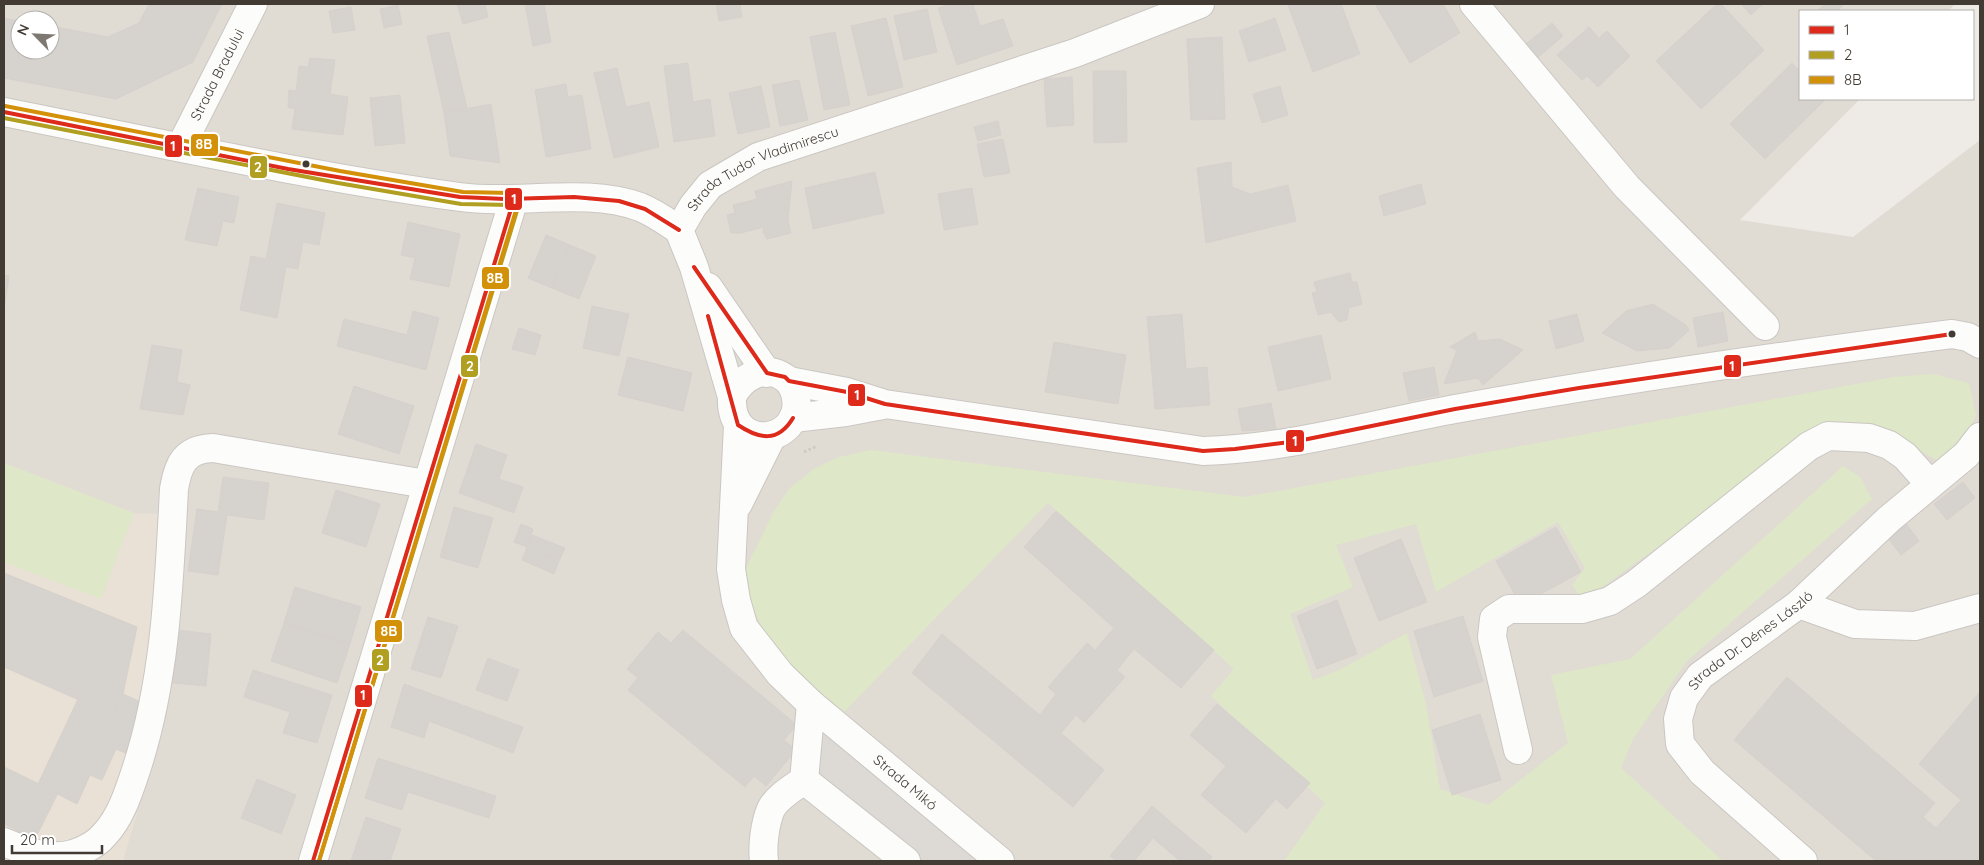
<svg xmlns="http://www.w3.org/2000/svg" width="1984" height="865" font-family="Quicksand,sans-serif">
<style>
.residential{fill:#e1dcd3;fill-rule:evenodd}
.education{fill:#e9e1d5}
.green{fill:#dee7c7}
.parking{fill:#dddad6}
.building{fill:#d6d2cd;stroke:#d6d1cc}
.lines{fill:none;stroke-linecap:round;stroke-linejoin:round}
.minor-casing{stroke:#cac6c2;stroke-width:30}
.path{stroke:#cccac6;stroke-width:3;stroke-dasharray:2.5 2.5;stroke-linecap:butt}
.minor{stroke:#fcfcfb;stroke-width:28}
.bus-1-casing{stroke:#fff;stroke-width:8}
.bus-2-casing{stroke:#fff;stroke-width:8}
.bus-3-casing{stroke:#fff;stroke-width:8}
.bus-1{stroke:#dd2a1b;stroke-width:4}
.bus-2{stroke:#b19f22;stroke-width:4}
.bus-3{stroke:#d3910a;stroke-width:4}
.bus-dot{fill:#423b34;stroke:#fff;stroke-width:2}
.labels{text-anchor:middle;stroke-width:4.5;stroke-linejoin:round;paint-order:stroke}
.street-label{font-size:14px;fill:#423b34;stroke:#fff}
.line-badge{stroke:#fff;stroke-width:2}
.badge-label{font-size:14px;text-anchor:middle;font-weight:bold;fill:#fff}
</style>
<rect width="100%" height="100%" fill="#eeeae6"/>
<path class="residential" d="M4,4H1955L1948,11H1800V99H1860L1740,220L1853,237L1980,140V861H4ZM20,20H50V50H20Z"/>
<polygon class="education" points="4,463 134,513 184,515 150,768 123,861 4,861"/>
<g class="green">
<polygon points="1933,374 1969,383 1976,415 1963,442 1940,462 1912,446 1802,443 1583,601 1572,585 1585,568 1558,522 1436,592 1416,524 1336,545 1353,587 1290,614 1313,680 1339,670 1407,633 1426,704 1440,789 1488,805 1568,743 1551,675 1630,659 1843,466 1860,477 1872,499 1687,661 1633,739 1621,768 1723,861 1284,861 1325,803 1211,696 1234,669 1048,503 843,713 796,676 770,642 748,601 746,568 774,511 790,488 815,468 839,457 871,450 1245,497 1894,377"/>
<polygon points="4,463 134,513 101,599 4,562"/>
</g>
<polygon class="parking" points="811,704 1000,861 906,861 804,780"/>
<g class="building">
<polygon points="149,4 222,4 193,62 116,99 4,78 4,18 20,21 20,50 50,50 50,26 108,37 139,23"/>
<polygon points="457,4 485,4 488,17 463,24"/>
<polygon points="525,4 544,4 551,42 533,46"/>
<polygon points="716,4 740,4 742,17 719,21"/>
<polygon points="951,4 973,4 980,26 1003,19 1013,46 957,65 938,8"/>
<polygon points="1291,4 1341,4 1360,54 1313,72 1288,5"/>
<polygon points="1375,4 1443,4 1460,33 1410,63"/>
<polygon points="1717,4 1721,4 1764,50 1701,109 1656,61"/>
<polygon points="1741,4 1763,4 1751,15"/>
<polygon points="1825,4 1844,4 1838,11 1817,11"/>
<polygon points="398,5 402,24 384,28 380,9"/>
<polygon points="351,7 355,30 333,33 329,11"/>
<polygon points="927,9 937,52 904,60 894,16"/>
<polygon points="886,18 903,87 868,96 851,26"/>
<polygon points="1275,18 1286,50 1249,62 1239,31"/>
<polygon points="1552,23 1563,36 1528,66 1516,52"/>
<polygon points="1589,27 1599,38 1607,31 1630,56 1598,87 1587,76 1582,80 1557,55"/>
<polygon points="449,32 467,108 444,113 427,36"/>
<polygon points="835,32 850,105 824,110 810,37"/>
<polygon points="1222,37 1225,119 1191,120 1187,39"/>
<polygon points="310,58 335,60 330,94 348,97 343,135 292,129 295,109 288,107 289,90 296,91 299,66 308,67"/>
<polygon points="688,63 693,102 710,99 715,136 674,142 664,66"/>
<polygon points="1792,63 1800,71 1800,99 1826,99 1765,159 1730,124"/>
<polygon points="617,68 626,107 649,102 659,147 614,158 594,73"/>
<polygon points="1093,71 1126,71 1127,142 1094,143"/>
<polygon points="1072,77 1074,125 1047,127 1044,79"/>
<polygon points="799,80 808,120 780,126 772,85"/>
<polygon points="566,84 568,97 582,95 591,149 546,157 535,90"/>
<polygon points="761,86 770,127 738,134 729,93"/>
<polygon points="1280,86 1288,115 1262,123 1253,94"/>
<polygon points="400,95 405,143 375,146 370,98"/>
<polygon points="491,104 500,163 450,156 444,113"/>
<polygon points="998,121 1001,135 978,141 974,127"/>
<polygon points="1003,139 1010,173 984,177 977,144"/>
<polygon points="1231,162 1232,187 1250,194 1288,185 1296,221 1206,243 1197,168"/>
<polygon points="875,172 884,213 813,229 805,188"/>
<polygon points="792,181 788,221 791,233 767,239 763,232 764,227 741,233 731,233 727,215 735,213 733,205 757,199 755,191"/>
<polygon points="1421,184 1426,204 1384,216 1379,196"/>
<polygon points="198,188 239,197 234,223 223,221 217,246 185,240"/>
<polygon points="972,188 978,224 944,230 938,194"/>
<polygon points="277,203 325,213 319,245 303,242 298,269 286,267 277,318 240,310 251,256 266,259"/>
<polygon points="408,222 460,234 449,287 410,279 415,258 401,255"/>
<polygon points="546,235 570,245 552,288 528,278"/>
<polygon points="570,245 596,256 579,299 552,288"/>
<polygon points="1350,273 1352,282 1357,282 1362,304 1349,308 1347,320 1339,322 1331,312 1318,315 1312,293 1317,292 1314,282"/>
<polygon points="4,275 9,276 4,309"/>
<polygon points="1653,304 1686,325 1689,330 1670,348 1637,351 1602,333 1626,311"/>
<polygon points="592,306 629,314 619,356 583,348"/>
<polygon points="413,311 439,318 426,370 337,346 344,319 407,335"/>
<polygon points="1723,312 1728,341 1698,347 1693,318"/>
<polygon points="1182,314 1186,369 1207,367 1210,405 1155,409 1147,317"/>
<polygon points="1577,314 1584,341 1556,349 1549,321"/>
<polygon points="519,328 541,335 535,355 512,349"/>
<polygon points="1475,332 1478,341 1500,339 1523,350 1483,385 1478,378 1444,384 1457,350 1450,347"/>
<polygon points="1321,335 1331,379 1278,391 1268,347"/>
<polygon points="1054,342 1126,355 1118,404 1045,392"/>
<polygon points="152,345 182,350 177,382 190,385 183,415 140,409"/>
<polygon points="628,357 692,373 683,411 618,395"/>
<polygon points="1434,367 1439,395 1409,401 1403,373"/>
<polygon points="354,386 414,406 399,454 338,434"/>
<polygon points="1271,403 1276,429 1242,431 1238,409"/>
<polygon points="476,444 507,455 499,479 523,487 514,513 459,493"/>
<polygon points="223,477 269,483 264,520 227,515 218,575 188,571 197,509 218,512"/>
<polygon points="1963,482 1975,498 1947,520 1934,504"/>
<polygon points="336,490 380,504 366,547 322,533"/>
<polygon points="454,507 493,518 478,568 440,557"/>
<polygon points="1056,511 1214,650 1181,688 1134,649 1117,670 1125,677 1084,723 1076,715 1061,733 1104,770 1073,807 912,673 942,634 1040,715 1056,694 1048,687 1087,643 1095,650 1114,628 1024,547"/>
<polygon points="1904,521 1919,541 1901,555 1888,538 1896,532 1893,529"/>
<polygon points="521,524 533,529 527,547 514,542"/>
<polygon points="1556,527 1581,572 1521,605 1496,561"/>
<polygon points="532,535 565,548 559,561 527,547"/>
<polygon points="1401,539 1427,602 1379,621 1354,558"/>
<polygon points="527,547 559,561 554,574 522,560"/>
<polygon points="4,573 137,627 123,694 113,715 4,667"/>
<polygon points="295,587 361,607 350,644 284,623"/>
<polygon points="1337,600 1357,654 1317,669 1297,616"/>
<polygon points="1463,616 1483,681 1434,697 1414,631"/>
<polygon points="428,617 458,626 441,678 411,669"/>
<polygon points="284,623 350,644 337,683 271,661"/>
<polygon points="178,630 211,634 206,686 173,683"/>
<polygon points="683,630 797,725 784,740 796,750 766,786 754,776 745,787 628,690 638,678 627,669 658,632 671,643"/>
<polygon points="488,658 519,670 507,701 476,690"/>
<polygon points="253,670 332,695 317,743 283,733 290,712 244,697"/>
<polygon points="1787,677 1935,803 1923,817 1936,828 1961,800 1919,764 1980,692 1980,861 1876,861 1734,740"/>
<polygon points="404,684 523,727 513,753 429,721 424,738 391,727"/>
<polygon points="123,694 152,707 130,755 116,749 102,780 90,775 77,804 38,784 78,699 113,715"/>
<polygon points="1217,704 1310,783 1287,809 1276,799 1246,833 1201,795 1226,766 1190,735"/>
<polygon points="1480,714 1501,780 1452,795 1432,730"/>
<polygon points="378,758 496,796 489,818 408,792 402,810 365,798"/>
<polygon points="4,767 58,793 35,839 4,824"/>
<polygon points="257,779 296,795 281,834 241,818"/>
<polygon points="1152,806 1212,857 1209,861 1180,861 1153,838 1134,861 1117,861 1110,856"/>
<polygon points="366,817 401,829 390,861 351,861"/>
</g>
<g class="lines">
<g class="minor-casing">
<g id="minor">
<polyline points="1474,4 1627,187 1765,326"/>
<path d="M4,112C155,142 307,176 460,197C518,205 585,187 640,207C655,213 667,222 679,230"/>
<path id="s1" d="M181,146L253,4"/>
<path id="s2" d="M679,230L693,206L710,185L758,157L1075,53L1200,4"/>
<path d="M679,230L694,267L732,397C729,454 803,444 796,398C795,391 791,382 785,378C765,363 741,377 732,397"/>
<polyline points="708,287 767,373"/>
<path d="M789,381L847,392L885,404L1203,451C1288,449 1372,424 1455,409C1620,379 1786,355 1952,334L1968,337L1980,344"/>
<polyline points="793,418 846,412 883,405"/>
<path id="s3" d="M738,425L731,569L736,600L744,628L780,674L811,704L1000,861"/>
<polyline points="738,504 772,436"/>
<polyline points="1799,604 1855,624 1915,626 1980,608"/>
<polyline points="1518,750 1492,637 1494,619 1509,609 1582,609 1610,601 1636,584 1809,446 1828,436 1869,438 1889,445 1905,456 1930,484"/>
<polyline points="804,780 906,861"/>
<polyline points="804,780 811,704"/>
<path d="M4,842C25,851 50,861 73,854C85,850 98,843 105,834C121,817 129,791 136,770C166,679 169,584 174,489C178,464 185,449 213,448L426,484"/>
<polyline points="313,861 514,199"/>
<path d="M764,861C762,846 765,823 771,809C777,797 793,788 804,780"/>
<path id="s4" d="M1803,861L1702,772L1680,744L1678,719L1684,698L1700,676L1799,604L1889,519L1966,455L1980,437"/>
</g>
</g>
<polyline class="path" points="804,452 817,446"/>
<use href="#minor" class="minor"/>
<g class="bus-1-casing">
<g id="bus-1">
<polyline points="4,112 288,169 460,197 505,199 574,197 619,201 645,209 679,230"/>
<polyline points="694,267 767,373 785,377 789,381 847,392 885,404 1203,451 1235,449 1298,441 1455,409 1579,388 1952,334"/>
<path d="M708,316L738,425C759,439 778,443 793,418"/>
<polyline points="313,861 514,199"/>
</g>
</g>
<g class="bus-2-casing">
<g id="bus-2">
<polyline points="4,118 338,183 461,204 514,205"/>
<polyline points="319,861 520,201"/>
</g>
</g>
<g class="bus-3-casing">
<polyline id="bus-3" points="5,106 340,171 463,192 515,193 520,197 319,861"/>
</g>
<use href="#bus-1" class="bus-1"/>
<use href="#bus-2" class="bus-2"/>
<use href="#bus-3" class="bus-3"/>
</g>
<g class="bus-dot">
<circle cx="306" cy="164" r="4.5"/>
<circle cx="1952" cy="334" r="4.5"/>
</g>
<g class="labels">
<g class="street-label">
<text dy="5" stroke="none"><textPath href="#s1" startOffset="80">Strada Bradului</textPath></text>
<text dy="5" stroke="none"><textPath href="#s2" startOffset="109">Strada Tudor Vladimirescu</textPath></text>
<text dy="5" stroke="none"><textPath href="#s4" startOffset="306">Strada Dr. Dénes László</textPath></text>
<text dy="5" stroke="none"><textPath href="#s3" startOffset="429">Strada Mikó</textPath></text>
</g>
</g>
<g class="line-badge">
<rect x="190" y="133" width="29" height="24" rx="5" fill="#d3910a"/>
<rect x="164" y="134" width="19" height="24" rx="5" fill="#dd2a1b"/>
<rect x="249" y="155" width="19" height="24" rx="5" fill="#b19f22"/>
<rect x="504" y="187" width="19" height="24" rx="5" fill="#dd2a1b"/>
<rect x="481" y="266" width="29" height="24" rx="5" fill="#d3910a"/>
<rect x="1723" y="354" width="19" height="24" rx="5" fill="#dd2a1b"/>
<rect x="460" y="354" width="19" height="24" rx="5" fill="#b19f22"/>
<rect x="847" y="383" width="19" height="24" rx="5" fill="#dd2a1b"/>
<rect x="1285" y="429" width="20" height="24" rx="5" fill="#dd2a1b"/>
<rect x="374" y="619" width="29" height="24" rx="5" fill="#d3910a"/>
<rect x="371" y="648" width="19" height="24" rx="5" fill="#b19f22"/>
<rect x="354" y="684" width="19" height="24" rx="5" fill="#dd2a1b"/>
</g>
<g class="badge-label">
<text x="204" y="149">8B</text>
<text x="173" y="151">1</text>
<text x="258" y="172">2</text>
<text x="514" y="204">1</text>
<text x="495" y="283">8B</text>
<text x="1732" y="371">1</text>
<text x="470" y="371">2</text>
<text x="857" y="400">1</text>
<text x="1295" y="446">1</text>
<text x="389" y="636">8B</text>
<text x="380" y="665">2</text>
<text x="363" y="700">1</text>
</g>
<rect width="1984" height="865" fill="none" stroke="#423b34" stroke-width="10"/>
<rect x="1799" y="10" width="175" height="90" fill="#ffffff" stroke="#b3b1ae"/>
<rect x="1809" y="26" width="25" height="8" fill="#dd2a1b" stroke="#b3b1ae"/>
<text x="1844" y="35" font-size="15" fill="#423b34">1</text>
<rect x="1809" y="51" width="25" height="8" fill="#b19f22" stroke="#b3b1ae"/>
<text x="1844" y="60" font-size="15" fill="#423b34">2</text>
<rect x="1809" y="76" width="25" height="8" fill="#d3910a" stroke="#b3b1ae"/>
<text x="1844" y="85" font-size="15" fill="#423b34">8B</text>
<g transform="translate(35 35) rotate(294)"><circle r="24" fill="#ffffff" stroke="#b3b1ae"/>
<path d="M0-4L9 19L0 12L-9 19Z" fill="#7e7872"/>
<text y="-8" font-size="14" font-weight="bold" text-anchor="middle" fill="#423b34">N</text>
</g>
<path d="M12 845v8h90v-8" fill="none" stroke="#423b34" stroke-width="2.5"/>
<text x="20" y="845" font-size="15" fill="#423b34" stroke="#ffffff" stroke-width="4" paint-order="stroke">20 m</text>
</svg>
